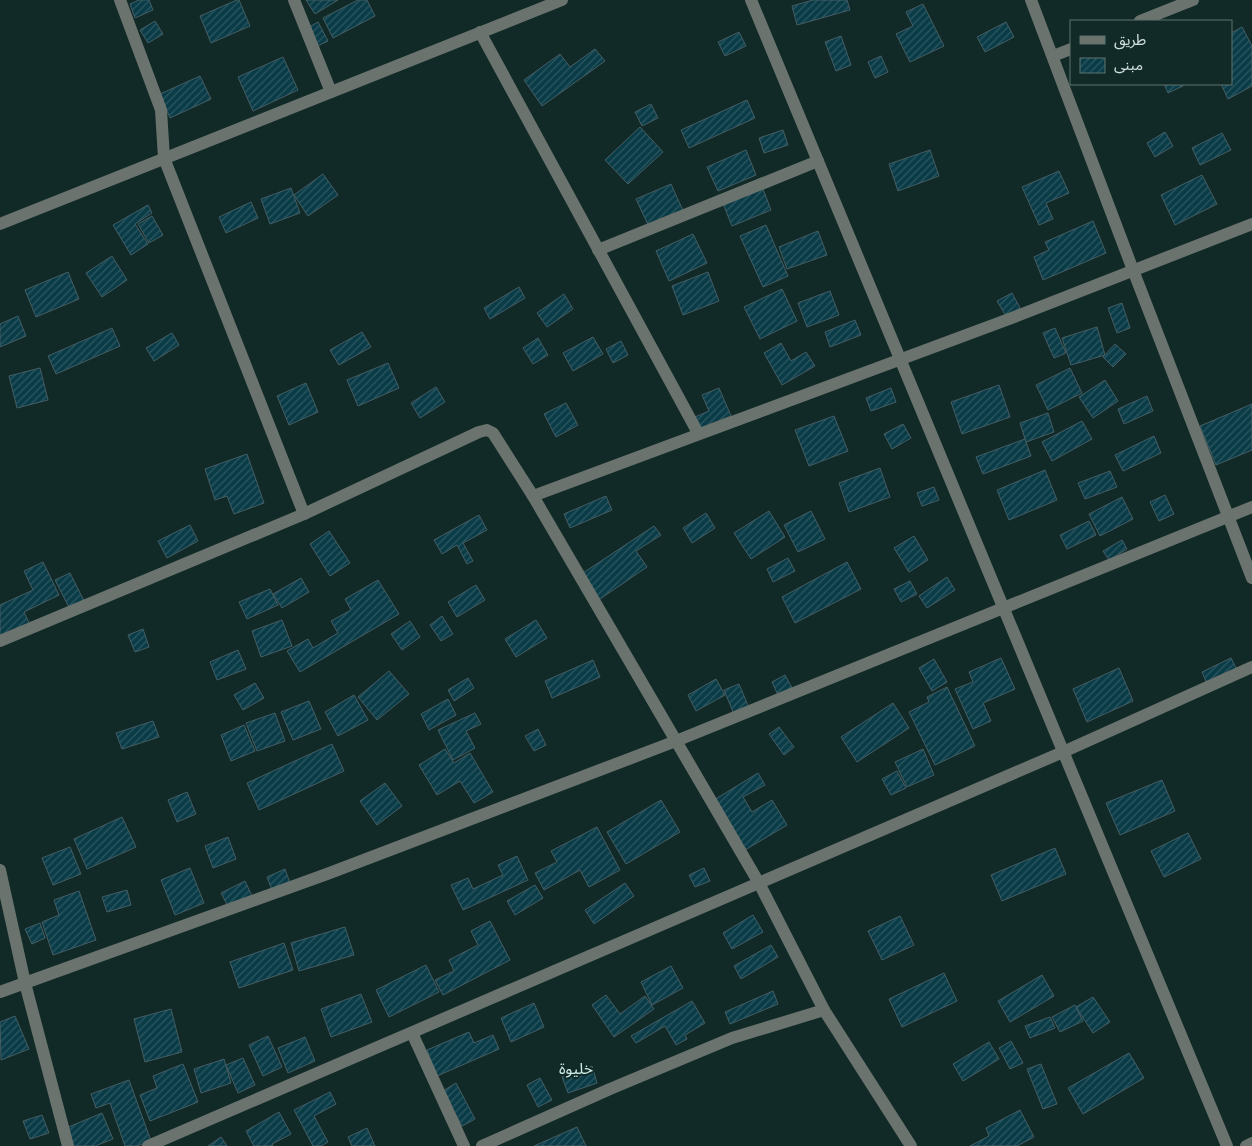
<svg xmlns="http://www.w3.org/2000/svg" width="1252" height="1146" font-family="'Libre Baskerville','Noto Sans Arabic',serif">
<style>
.building{fill:url(#building-hatch);stroke:#455d64}
.lines{fill:none;stroke-linecap:round;stroke-linejoin:round}
.minor{stroke:#6a736d;stroke-width:12}
.labels{text-anchor:middle;stroke-width:4;stroke-linejoin:round;paint-order:stroke}
.neighbourhood-label{font-size:16px;fill:#cceae6;stroke:#112a27}
</style>
<defs>
<pattern id="building-hatch" width="6" height="6" patternUnits="userSpaceOnUse" patternTransform="scale(1.25)"><rect width="6" height="6" fill="#0a3c48"/><path d="M-1 1l2-2M0 6l6-6M5 7l2-2" fill="none" stroke="#2d5862"/></pattern>
</defs>
<rect width="100%" height="100%" fill="#112a27"/>
<g class="building">
<polygon points="139,0 149,0 153,10 135,18 130,4"/>
<polygon points="237,0 239,0 250,26 211,43 200,16"/>
<polygon points="306,0 338,0 315,14"/>
<polygon points="358,0 367,0 375,16 333,38 323,18"/>
<polygon points="813,0 847,0 850,10 797,25 792,6"/>
<polygon points="923,4 944,46 910,62 896,34 913,26 906,12"/>
<polygon points="155,21 163,34 148,43 140,30"/>
<polygon points="318,22 328,41 313,48 304,30"/>
<polygon points="1006,22 1014,37 985,52 977,37"/>
<polygon points="1242,27 1252,46 1252,86 1228,99 1221,84 1231,84 1231,33"/>
<polygon points="739,32 746,46 725,56 718,42"/>
<polygon points="841,36 851,65 836,71 825,42"/>
<polygon points="595,49 605,61 542,106 524,80 560,54 570,67"/>
<polygon points="881,56 888,72 875,78 868,62"/>
<polygon points="283,57 298,90 253,111 238,77"/>
<polygon points="200,76 211,99 170,118 160,94"/>
<polygon points="1164,84 1182,84 1183,86 1168,93"/>
<polygon points="747,100 755,118 689,148 681,130"/>
<polygon points="651,104 658,118 642,126 635,112"/>
<polygon points="640,127 663,152 628,184 605,160"/>
<polygon points="783,130 788,145 764,153 759,138"/>
<polygon points="1165,132 1173,146 1155,157 1147,143"/>
<polygon points="1222,133 1231,150 1200,165 1192,148"/>
<polygon points="746,150 756,175 718,191 707,167"/>
<polygon points="930,150 939,176 898,191 889,164"/>
<polygon points="1059,171 1069,193 1046,203 1053,219 1039,225 1022,187"/>
<polygon points="323,174 338,195 308,216 294,195"/>
<polygon points="1202,175 1217,204 1175,225 1161,195"/>
<polygon points="671,184 684,213 650,229 636,199"/>
<polygon points="761,184 771,210 732,226 722,201"/>
<polygon points="291,188 300,213 270,224 261,199"/>
<polygon points="251,202 258,218 226,233 219,217"/>
<polygon points="148,205 152,213 135,224 148,244 131,255 113,225"/>
<polygon points="152,216 163,235 149,243 138,224"/>
<polygon points="1093,221 1106,253 1043,280 1034,257 1049,250 1045,242"/>
<polygon points="766,225 788,276 763,287 740,236"/>
<polygon points="818,231 827,255 787,269 779,247"/>
<polygon points="693,234 707,263 669,281 656,251"/>
<polygon points="112,256 127,280 102,297 86,273"/>
<polygon points="68,272 79,299 36,317 25,290"/>
<polygon points="708,272 719,301 683,315 672,286"/>
<polygon points="519,287 525,298 490,319 484,308"/>
<polygon points="782,289 797,321 760,339 744,307"/>
<polygon points="830,291 839,315 807,327 798,303"/>
<polygon points="1012,293 1020,308 1006,316 997,301"/>
<polygon points="564,294 573,309 547,327 537,313"/>
<polygon points="1122,303 1130,328 1117,333 1108,308"/>
<polygon points="18,316 26,336 0,347 0,324"/>
<polygon points="855,320 861,335 830,347 825,332"/>
<polygon points="1097,327 1105,355 1071,365 1062,338"/>
<polygon points="112,328 120,346 56,374 48,356"/>
<polygon points="1055,328 1066,353 1054,358 1043,333"/>
<polygon points="362,332 371,347 339,365 330,350"/>
<polygon points="172,333 179,345 154,361 146,348"/>
<polygon points="593,337 603,354 573,371 563,353"/>
<polygon points="538,338 548,355 533,364 523,348"/>
<polygon points="621,341 628,355 613,363 606,349"/>
<polygon points="781,343 791,361 806,352 815,366 782,385 764,353"/>
<polygon points="1115,344 1126,354 1113,367 1103,357"/>
<polygon points="388,363 399,388 358,406 347,380"/>
<polygon points="40,368 48,400 17,408 9,376"/>
<polygon points="1070,368 1082,393 1048,410 1036,385"/>
<polygon points="1105,380 1118,401 1093,418 1079,397"/>
<polygon points="306,383 318,412 289,425 277,396"/>
<polygon points="999,385 1010,417 962,434 951,402"/>
<polygon points="436,387 445,402 420,418 411,403"/>
<polygon points="719,388 731,416 700,428 695,417 709,411 702,395"/>
<polygon points="891,388 896,402 871,411 866,398"/>
<polygon points="1147,396 1153,411 1124,424 1118,409"/>
<polygon points="566,403 578,425 556,437 544,414"/>
<polygon points="1252,404 1252,450 1216,465 1200,426"/>
<polygon points="1048,413 1054,432 1026,442 1020,423"/>
<polygon points="834,416 848,451 809,466 795,430"/>
<polygon points="1082,421 1092,439 1052,461 1042,442"/>
<polygon points="903,424 911,438 892,449 884,434"/>
<polygon points="1154,436 1161,453 1123,471 1115,455"/>
<polygon points="1025,439 1031,456 983,474 976,457"/>
<polygon points="247,454 264,503 234,514 227,496 215,500 205,469"/>
<polygon points="880,468 890,497 849,512 839,483"/>
<polygon points="1045,470 1057,500 1009,520 997,490"/>
<polygon points="1110,471 1117,487 1085,499 1078,483"/>
<polygon points="934,487 939,500 922,506 917,493"/>
<polygon points="1165,495 1174,514 1159,521 1150,502"/>
<polygon points="606,496 612,510 570,528 564,514"/>
<polygon points="1122,497 1133,519 1100,536 1089,514"/>
<polygon points="769,511 785,537 751,559 734,533"/>
<polygon points="811,511 825,539 798,552 784,525"/>
<polygon points="706,513 715,528 692,543 683,528"/>
<polygon points="479,515 487,530 463,543 473,561 467,564 457,545 442,554 434,540"/>
<polygon points="1089,521 1096,535 1067,549 1060,535"/>
<polygon points="190,525 198,541 167,558 158,541"/>
<polygon points="654,526 661,535 636,551 647,567 597,601 580,575"/>
<polygon points="329,531 350,563 330,576 310,544"/>
<polygon points="914,536 928,560 909,572 894,548"/>
<polygon points="1122,540 1127,549 1109,560 1103,551"/>
<polygon points="788,558 795,571 773,582 767,569"/>
<polygon points="43,562 59,595 24,612 30,625 0,639 0,605 33,590 24,571"/>
<polygon points="847,562 861,589 795,623 782,597"/>
<polygon points="70,573 84,601 70,609 55,580"/>
<polygon points="947,577 955,590 927,608 919,596"/>
<polygon points="301,578 309,592 282,608 273,594"/>
<polygon points="378,580 399,614 300,672 287,651 308,639 313,648 338,633 331,621 351,610 345,599"/>
<polygon points="910,581 917,594 901,602 894,589"/>
<polygon points="476,585 485,600 457,617 448,602"/>
<polygon points="270,589 278,605 247,619 239,602"/>
<polygon points="442,616 453,634 441,641 430,625"/>
<polygon points="282,620 292,646 261,657 252,631"/>
<polygon points="536,620 547,638 516,657 505,639"/>
<polygon points="410,621 420,637 402,650 391,634"/>
<polygon points="143,629 149,647 135,652 128,635"/>
<polygon points="238,650 246,669 217,680 210,662"/>
<polygon points="1001,658 1015,689 983,703 991,721 973,729 955,689 973,682 969,672"/>
<polygon points="1231,658 1238,672 1208,686 1202,672"/>
<polygon points="934,659 947,682 932,691 919,668"/>
<polygon points="593,660 600,677 552,698 545,681"/>
<polygon points="1119,668 1133,701 1087,722 1073,689"/>
<polygon points="389,671 409,694 377,720 358,697"/>
<polygon points="785,675 792,688 778,695 772,682"/>
<polygon points="468,678 474,688 454,701 448,690"/>
<polygon points="716,679 725,695 696,711 688,695"/>
<polygon points="255,683 264,698 243,710 234,695"/>
<polygon points="739,684 749,708 734,714 724,690"/>
<polygon points="947,687 975,746 935,765 909,712 929,702 927,697"/>
<polygon points="354,695 368,720 338,736 325,712"/>
<polygon points="448,699 456,715 429,730 421,714"/>
<polygon points="309,701 321,729 293,740 281,712"/>
<polygon points="893,703 909,728 857,762 841,737"/>
<polygon points="275,713 285,741 257,751 246,723"/>
<polygon points="475,713 481,724 466,731 475,748 453,760 438,730"/>
<polygon points="153,721 159,737 122,749 116,733"/>
<polygon points="244,725 255,751 231,761 221,735"/>
<polygon points="779,727 794,747 784,755 769,734"/>
<polygon points="538,729 546,745 534,751 525,736"/>
<polygon points="332,744 344,771 259,810 247,783"/>
<polygon points="445,749 454,763 470,753 493,792 474,803 460,781 437,795 419,765"/>
<polygon points="923,749 934,775 907,787 895,762"/>
<polygon points="897,771 906,788 891,795 882,779"/>
<polygon points="758,773 765,785 743,797 752,812 772,800 787,825 745,850 714,800"/>
<polygon points="1162,780 1175,811 1120,835 1106,803"/>
<polygon points="385,783 402,806 377,825 360,801"/>
<polygon points="187,792 196,814 177,822 168,800"/>
<polygon points="661,800 680,832 626,864 607,832"/>
<polygon points="122,817 136,847 87,869 74,839"/>
<polygon points="597,827 620,870 589,887 580,870 544,890 535,873 557,862 551,851"/>
<polygon points="1188,833 1201,859 1164,877 1151,851"/>
<polygon points="228,837 236,859 213,868 205,846"/>
<polygon points="70,847 81,874 53,885 42,858"/>
<polygon points="1055,848 1066,874 1002,901 991,875"/>
<polygon points="517,856 528,880 463,910 451,885 468,878 473,889 503,875 498,865"/>
<polygon points="190,868 204,903 175,915 161,880"/>
<polygon points="704,868 710,881 695,887 689,875"/>
<polygon points="285,869 290,883 272,890 267,877"/>
<polygon points="245,881 252,896 229,908 221,893"/>
<polygon points="625,883 634,896 594,924 585,910"/>
<polygon points="535,885 543,898 515,915 507,901"/>
<polygon points="127,890 131,905 107,912 102,897"/>
<polygon points="79,891 96,940 53,955 42,922 59,915 54,900"/>
<polygon points="753,915 763,932 732,949 723,933"/>
<polygon points="900,916 914,945 882,960 868,931"/>
<polygon points="490,921 510,960 443,995 435,980 454,971 449,960 478,945 471,931"/>
<polygon points="40,923 45,938 32,944 25,929"/>
<polygon points="345,927 354,955 299,971 291,943"/>
<polygon points="284,943 293,970 239,988 230,962"/>
<polygon points="771,945 778,957 741,979 734,966"/>
<polygon points="426,965 439,992 389,1017 376,990"/>
<polygon points="671,966 683,988 652,1005 641,982"/>
<polygon points="944,973 957,1001 902,1027 889,999"/>
<polygon points="1042,975 1054,996 1010,1022 998,1001"/>
<polygon points="773,991 778,1004 730,1024 725,1012"/>
<polygon points="361,994 372,1022 331,1037 321,1009"/>
<polygon points="606,995 620,1014 645,996 654,1009 614,1037 592,1005"/>
<polygon points="1093,997 1110,1022 1093,1033 1076,1007"/>
<polygon points="692,1001 705,1023 685,1035 687,1039 676,1045 665,1026 636,1043 631,1036"/>
<polygon points="534,1003 544,1027 511,1042 501,1018"/>
<polygon points="1075,1005 1083,1021 1060,1032 1052,1017"/>
<polygon points="171,1009 182,1052 145,1062 134,1019"/>
<polygon points="15,1016 29,1049 1,1060 0,1022"/>
<polygon points="1050,1017 1055,1028 1030,1038 1025,1026"/>
<polygon points="469,1032 474,1043 493,1035 499,1049 437,1076 427,1050"/>
<polygon points="268,1036 282,1067 263,1076 249,1045"/>
<polygon points="305,1037 315,1061 288,1073 278,1048"/>
<polygon points="1011,1041 1023,1063 1010,1069 999,1048"/>
<polygon points="989,1042 999,1059 963,1081 953,1064"/>
<polygon points="1129,1053 1144,1078 1083,1114 1068,1088"/>
<polygon points="243,1058 255,1085 238,1093 226,1065"/>
<polygon points="224,1059 231,1083 201,1093 194,1069"/>
<polygon points="183,1064 198,1102 150,1121 140,1095 157,1088 153,1076"/>
<polygon points="1041,1064 1057,1104 1043,1109 1027,1069"/>
<polygon points="592,1066 597,1083 568,1093 562,1077"/>
<polygon points="540,1078 552,1100 538,1107 527,1085"/>
<polygon points="129,1080 151,1141 137,1146 125,1146 110,1103 96,1108 91,1094"/>
<polygon points="456,1083 475,1119 462,1126 443,1091"/>
<polygon points="330,1092 336,1104 314,1116 328,1142 321,1146 313,1146 294,1110"/>
<polygon points="1020,1110 1034,1137 1017,1146 970,1146 989,1136 986,1128"/>
<polygon points="279,1112 291,1134 272,1144 273,1146 254,1146 246,1131"/>
<polygon points="102,1113 113,1139 95,1146 74,1146 66,1128"/>
<polygon points="42,1115 49,1133 30,1139 23,1121"/>
<polygon points="577,1127 586,1146 534,1146"/>
<polygon points="367,1128 375,1146 352,1146 348,1137"/>
<polygon points="221,1137 227,1146 208,1146"/>
</g>
<g class="lines">
<g class="minor">
<polyline points="120,0 161,110 164,158 304,514"/>
<polyline points="294,0 331,92"/>
<polyline points="751,0 1227,1146"/>
<polyline points="1031,0 1133,270 1252,578"/>
<polyline points="1140,21 1193,0"/>
<polyline points="480,32 698,433"/>
<polyline points="1053,56 1071,49"/>
<polyline points="0,224 562,0"/>
<polyline points="598,250 818,161"/>
<polyline points="533,496 1017,316 1252,224"/>
<polyline points="0,641 304,514 479,432 487,430 493,433 533,496 759,883 824,1010 911,1146"/>
<polyline points="0,870 25,983 68,1146"/>
<polyline points="0,992 327,874 676,741 1252,507"/>
<polyline points="412,1033 464,1146"/>
<polyline points="148,1146 1063,752 1252,667"/>
<polyline points="482,1146 610,1089 732,1038 824,1010"/>
<polyline points="1246,1146 1252,1143"/>
</g>
</g>
<g class="labels">
<g class="neighbourhood-label">
<text x="576" y="1074">خليوة</text>
</g>
</g>
<rect x="1070" y="20" width="162" height="65" fill="#112a27" stroke="#5e7371"/>
<rect x="1080" y="36" width="25" height="8" fill="#6a736d" stroke="#5e7371"/>
<text x="1114" y="45" font-size="15" fill="#d2e1df">طريق</text>
<rect x="1080" y="58" width="25" height="15" fill="url(#building-hatch)" stroke="#5e7371"/>
<text x="1114" y="70" font-size="15" fill="#d2e1df">مبنى</text>
</svg>
